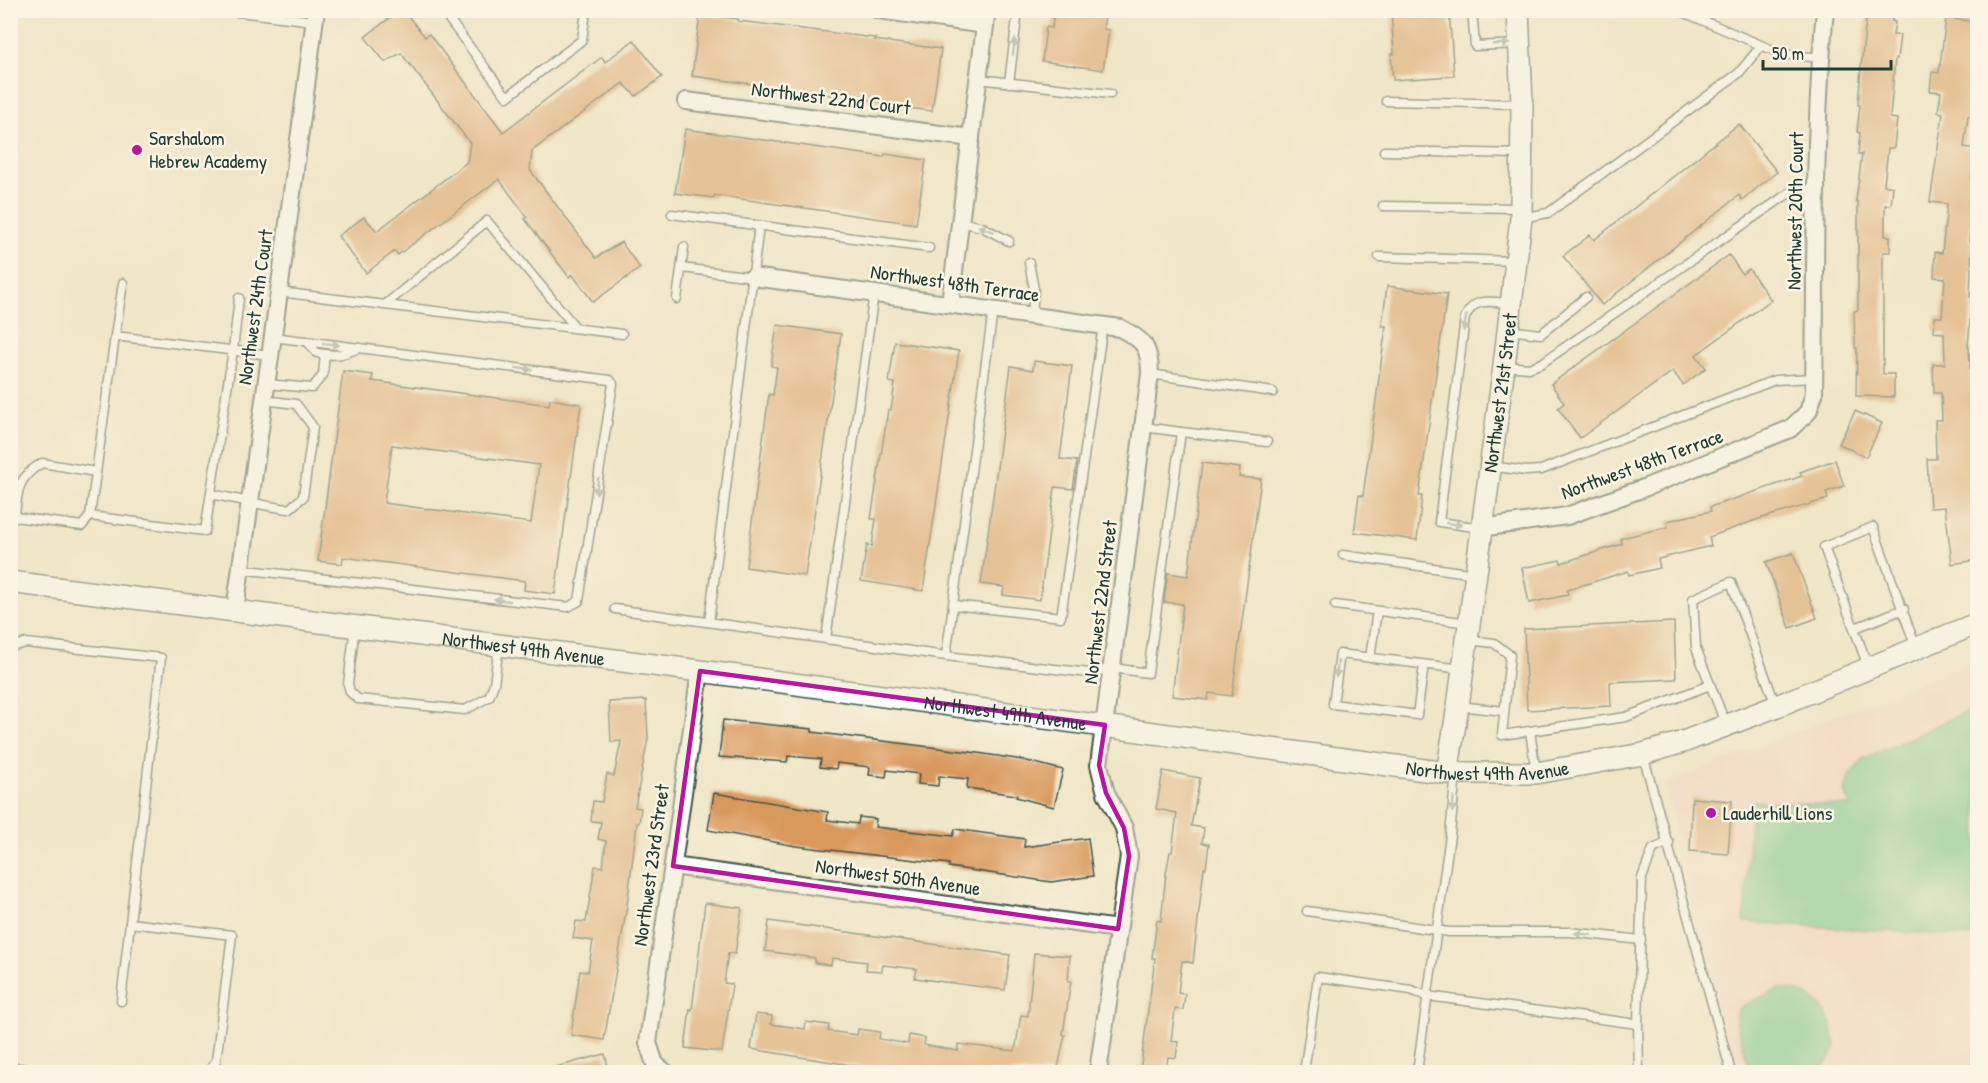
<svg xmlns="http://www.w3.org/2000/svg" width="1988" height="1083" font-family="'Patrick Hand',sans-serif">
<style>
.built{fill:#f6d2c4}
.garden{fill:#70c88f;stroke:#488262;stroke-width:1.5}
.building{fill:#d9985c;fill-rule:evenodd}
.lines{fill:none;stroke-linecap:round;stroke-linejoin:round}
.service-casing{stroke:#3e564a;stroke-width:11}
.minor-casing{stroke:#3e564a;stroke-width:20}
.tertiary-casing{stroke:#3e564a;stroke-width:24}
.service{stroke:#fff;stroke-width:8}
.minor{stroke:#fff;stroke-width:16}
.tertiary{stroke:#fff;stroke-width:21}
.oneway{fill:#8f9e9a}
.marked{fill:none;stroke:#b5179e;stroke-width:4.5;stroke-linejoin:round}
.poi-dot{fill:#b5179e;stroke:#fcf5e5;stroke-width:2}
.labels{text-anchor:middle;stroke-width:5;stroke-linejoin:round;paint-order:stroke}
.street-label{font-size:20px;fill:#1f3d34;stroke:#fcf5e5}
.poi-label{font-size:20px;fill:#1f3d34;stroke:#fcf5e5;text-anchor:start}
</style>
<rect width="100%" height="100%" fill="#fcf5e5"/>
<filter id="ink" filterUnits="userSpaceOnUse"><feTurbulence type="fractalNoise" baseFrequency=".0167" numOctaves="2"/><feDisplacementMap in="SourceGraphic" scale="12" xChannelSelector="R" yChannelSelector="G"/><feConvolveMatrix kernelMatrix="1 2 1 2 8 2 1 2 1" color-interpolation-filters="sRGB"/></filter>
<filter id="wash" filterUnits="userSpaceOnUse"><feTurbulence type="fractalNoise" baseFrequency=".008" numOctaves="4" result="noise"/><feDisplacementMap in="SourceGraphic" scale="24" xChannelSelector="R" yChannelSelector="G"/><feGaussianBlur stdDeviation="1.35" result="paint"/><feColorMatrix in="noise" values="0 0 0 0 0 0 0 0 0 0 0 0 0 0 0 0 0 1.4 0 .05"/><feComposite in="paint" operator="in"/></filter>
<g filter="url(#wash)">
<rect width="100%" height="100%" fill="#f0e6c8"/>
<polygon class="built" points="1977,659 1977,1072 1731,1072 1665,784"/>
<g class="garden">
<polygon points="1977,709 1977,937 1744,922 1751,801 1851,806 1845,792 1849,777 1863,760 1967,711"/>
<path d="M1780,989C1808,989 1828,1005 1833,1033C1834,1037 1836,1042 1835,1047C1833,1057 1823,1066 1815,1072H1750L1736,1020V1013L1741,1006Z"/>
</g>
<g id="blocks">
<g class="building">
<polygon points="400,10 403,10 425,37 429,34 503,132 602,57 605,62 634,40 662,77 636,96 623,83 532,151 530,170 596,258 621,242 640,268 593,302 572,274 569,277 525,219 527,217 499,179 398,255 395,251 366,273 338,236 364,217 377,231 467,162 470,143 401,53 385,62 365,37"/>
<polygon points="1054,10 1106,10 1103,29 1109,30 1103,70 1042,61 1046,27 1052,28"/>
<polygon points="1391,10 1449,10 1454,76 1393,80 1391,54 1394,54"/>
<polygon points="1867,10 1893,10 1892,21 1895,22 1893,35 1900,35 1897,59 1895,59 1890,118 1897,119 1894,148 1888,148 1884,185 1893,187 1891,205 1885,205 1885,236 1890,236 1890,252 1883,252 1883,374 1894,374 1894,397 1856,396 1857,348 1855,348 1854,311 1858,310 1858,202 1856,201 1862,154 1858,154 1860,133 1857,132 1860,105 1858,105 1861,67"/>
<polygon points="700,14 738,19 738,21 875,38 874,40 941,49 932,111 892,106 893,103 692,76"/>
<polygon points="1946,18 1977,22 1977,89 1974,116 1968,116 1964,147 1975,149 1971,182 1975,183 1969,241 1972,241 1970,297 1972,297 1968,347 1969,347 1977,516 1977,560 1952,564 1945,507 1930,508 1927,459 1936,459 1935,420 1942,420 1941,393 1934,393 1933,364 1945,364 1944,333 1934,332 1935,317 1942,317 1945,278 1934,277 1935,252 1942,253 1947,204 1930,202 1943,113 1938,112 1941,92 1930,91 1932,72 1939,73"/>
<polygon points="1739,124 1777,172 1742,200 1739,195 1602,305 1563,256 1590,235 1594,240"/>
<polygon points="685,129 884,157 885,154 926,160 916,224 714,195 714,198 675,193"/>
<polygon points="1729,255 1742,274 1749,269 1771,300 1696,355 1706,368 1683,385 1673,371 1580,438 1558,408 1564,403 1551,384"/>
<polygon points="1387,286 1447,294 1419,496 1422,496 1417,540 1354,532 1359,495 1363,496 1386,326 1382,326"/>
<polygon points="777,325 841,334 805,576 746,567 769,394 773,395 777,367 771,366"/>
<polygon points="895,342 959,351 923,591 861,581 867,545 872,546 876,519 871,519 888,410 891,410 895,383 889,382"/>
<polygon points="1034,361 1072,366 1060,459 1077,461 1073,489 1055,487 1040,600 1003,595 1004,587 981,584 1011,366 1033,370"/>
<path d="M343,371L373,375L372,381L549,405L550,399L581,404L555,594L524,590L525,581L343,557L342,564L318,561ZM392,445L539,465L531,523L384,503Z"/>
<polygon points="1855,411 1882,423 1866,457 1839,444"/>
<polygon points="1835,460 1844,486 1826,492 1828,499 1759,519 1709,537 1711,546 1658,559 1660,568 1629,575 1628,571 1567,590 1568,595 1529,603 1522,568 1560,560 1561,563 1622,544 1621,538 1668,527 1667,521 1711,511 1710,507 1802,476 1800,472"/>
<polygon points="1202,463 1240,468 1239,477 1261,479 1232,696 1209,693 1208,700 1172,696 1183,604 1164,602 1168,573 1188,576"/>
<polygon points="1793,553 1817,618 1790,628 1766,562"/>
<polygon points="1674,622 1676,679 1610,682 1611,706 1527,710 1524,629"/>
<polygon points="646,700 648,738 635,807 641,808 639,823 637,823 627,906 604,1040 571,1035 580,971 588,972 593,941 573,938 576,921 586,922 595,866 603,867 606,841 598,839 601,822 591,821 593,801 602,802 607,774 614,776 621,741 611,742 609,702"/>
<polygon points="723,720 812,729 812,732 978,753 1023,760 1063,770 1054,807 1016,797 1017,795 967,788 968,779 939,776 938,786 918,784 919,774 887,770 886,777 869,775 870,767 837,763 836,769 820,767 821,759 788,756 787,762 719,757"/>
<polygon points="1163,771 1200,778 1191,826 1204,828 1202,843 1209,844 1206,868 1204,868 1193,963 1182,961 1178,993 1185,994 1183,1010 1175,1009 1171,1041 1178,1042 1176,1058 1168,1057 1166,1072 1140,1072 1155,958 1152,958 1157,920 1161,921 1166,873 1170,852 1172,852 1177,813 1156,809"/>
<polygon points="714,793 828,812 827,820 858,824 859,817 876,819 875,827 953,836 955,829 1025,839 1024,847 1088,838 1093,876 1051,882 949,867 949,864 796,846 708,830"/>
<polygon points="1692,798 1732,801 1728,854 1690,851"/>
<polygon points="705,903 742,908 735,954 728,953 724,983 732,984 722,1052 685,1048 690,1009 692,1010"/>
<polygon points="769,921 1010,955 1005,990 915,978 917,969 883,965 882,971 866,970 867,962 832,958 831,965 815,963 815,958 765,951"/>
<polygon points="1034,953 1070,956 1068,981 1071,981 1063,1034 1065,1035 1057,1072 920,1072 889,1067 889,1071 751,1049 756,1014 772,1016 771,1024 805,1029 806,1022 829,1025 828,1031 857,1035 858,1029 880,1032 879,1039 908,1044 909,1035 925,1038 924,1045 958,1051 958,1044 1015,1051 1021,1015 1028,1016"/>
<polygon points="605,1054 609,1072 553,1072 552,1068"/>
</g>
</g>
</g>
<g filter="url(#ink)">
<use href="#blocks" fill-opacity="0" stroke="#3e564a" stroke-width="1.5"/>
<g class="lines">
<g class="service-casing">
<g id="service">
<polyline points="222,10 314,21"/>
<polyline points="442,10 507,97 582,40 586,12 576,10"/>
<polyline points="1472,10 1475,46 1520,44"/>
<polyline points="1678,10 1782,54 1821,58"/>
<polyline points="978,79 1110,94"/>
<polyline points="1009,83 1018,10"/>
<polyline points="1386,101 1521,104"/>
<polyline points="1384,151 1521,154"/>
<polyline points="1383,206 1520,208"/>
<polyline points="672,214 929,248"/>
<polyline points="1521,218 1548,213 1739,73 1761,46"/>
<polyline points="960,222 982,227 1009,241"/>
<polyline points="1379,257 1516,261"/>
<polyline points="1029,263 1034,289 1032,315"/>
<polyline points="682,268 753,277"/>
<polyline points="279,292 622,334"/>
<polyline points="239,298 233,350 205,531 90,516 115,336 270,355"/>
<polyline points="677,299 684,247"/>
<polyline points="386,304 487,221 576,328"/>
<polyline points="1508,330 1541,334 1586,297"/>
<polyline points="115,336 123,283"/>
<path d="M307,341L317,353C338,356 339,356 359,348"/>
<polyline points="1504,366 1529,368 1542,363 1795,189 1815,190"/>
<polyline points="1150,374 1273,392"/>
<polyline points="266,384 312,388 323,375 325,354"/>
<polyline points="1144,427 1181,432"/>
<polyline points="1490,466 1526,471 1541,470 1775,380 1814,378"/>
<path d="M211,494C237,499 263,506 289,509L303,497L313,427L296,404L264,400"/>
<path d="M90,516L82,526L15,517C17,490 18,477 42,463L96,472"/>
<path d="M1481,528L1439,522L1465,318C1474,296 1490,302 1509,303"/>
<polyline points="1343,555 1475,574"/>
<polyline points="240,569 568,607 579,601 613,384 610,380 273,337"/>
<polyline points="953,605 1061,617 1103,325"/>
<polyline points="1335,605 1469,623"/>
<polyline points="615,609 946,656 1089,673 1113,668 1148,673 1181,432 1267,442"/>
<polyline points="709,622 759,226"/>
<polyline points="355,626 348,684 350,692 358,699 465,710 489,697 494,684 499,645"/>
<polyline points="1855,628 1904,609"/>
<polyline points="826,639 874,293"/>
<polyline points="1469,640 1494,643 1510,655 1502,735 1626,717 1710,685"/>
<polyline points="10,647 26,643 161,658 130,923"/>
<polyline points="946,656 993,310"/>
<polyline points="1370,658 1377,611"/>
<polyline points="1424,665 1417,715 1333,704 1340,654 1462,669"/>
<polyline points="1869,669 1824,547 1873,527 1916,648"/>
<polyline points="1459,706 1504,711"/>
<polyline points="1726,725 1696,648 1693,599 1731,582 1776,706"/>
<polyline points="1530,731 1536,772"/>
<polyline points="1643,755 1731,1072"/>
<polyline points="1307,911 1449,932 1570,932 1641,940"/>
<polyline points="121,1001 130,923 232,935 216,1061 208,1072"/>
<polyline points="1638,1024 1639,1072"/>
<polyline points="10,1067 53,1072"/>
<polyline points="1304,1072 1318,977 1411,990 1427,996 1638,1024 1642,878 1653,849 1669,842"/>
<polyline points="1417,1072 1450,835 1456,773"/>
</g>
</g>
<g class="minor-casing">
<g id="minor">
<polyline points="879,10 985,25"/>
<polyline points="686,101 971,138"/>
<path d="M753,277L1120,328C1144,340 1150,347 1150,374L1099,765L1106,793L1124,828L1129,856L1098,1072"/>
<polyline points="950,303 987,10"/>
<path d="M1481,528L1567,516L1644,488L1790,429L1808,412L1814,394C1816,266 1813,138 1825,10"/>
<polyline points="235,610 279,292 316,10"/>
<polyline points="673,866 1118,929"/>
<polyline points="665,1072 655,1064 648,1043 700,671"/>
</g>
</g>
<g class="tertiary-casing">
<g id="tertiary">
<path id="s1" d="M10,582L700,671L1447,773H1536L1643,754L1683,742L1777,706L1978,623"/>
<path id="s2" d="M1447,773L1458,706L1504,366L1521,218L1522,104L1518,10"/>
</g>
</g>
<use href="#service" class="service"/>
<use href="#minor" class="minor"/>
<use href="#tertiary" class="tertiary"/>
</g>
<defs><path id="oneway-solid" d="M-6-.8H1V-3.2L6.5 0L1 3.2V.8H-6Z" transform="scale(1.5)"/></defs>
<g class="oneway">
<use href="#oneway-solid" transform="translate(1501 44) rotate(-2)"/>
<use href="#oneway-solid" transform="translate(1014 47) rotate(-83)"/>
<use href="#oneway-solid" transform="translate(986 229) rotate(-160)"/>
<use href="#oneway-solid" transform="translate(1465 323) rotate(101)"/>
<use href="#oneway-solid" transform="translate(331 344) rotate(7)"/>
<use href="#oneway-solid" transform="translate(524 369) rotate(7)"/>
<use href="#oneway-solid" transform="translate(597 486) rotate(99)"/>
<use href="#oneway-solid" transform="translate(1454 524) rotate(7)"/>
<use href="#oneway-solid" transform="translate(502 600) rotate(-173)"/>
<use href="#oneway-solid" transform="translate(1337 669) rotate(98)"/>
<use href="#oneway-solid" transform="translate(1453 804) rotate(96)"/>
<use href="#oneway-solid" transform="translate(1583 934) rotate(-174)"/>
</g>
</g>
<path d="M0 0H1988V1083H0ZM700,671L1105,725L1099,765L1106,793L1124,828L1129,856L1118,929L673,866Z" fill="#f0e6c8" fill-opacity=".55" fill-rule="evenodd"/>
<path class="marked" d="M700,671L1105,725L1099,765L1106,793L1124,828L1129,856L1118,929L673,866Z"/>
<g class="poi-dot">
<circle cx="137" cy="150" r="6"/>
<circle cx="1711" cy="813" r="6"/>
</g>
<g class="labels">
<g class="street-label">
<text transform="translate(831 98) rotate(7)" y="7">Northwest 22nd Court</text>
<text transform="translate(1795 211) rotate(-89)" y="7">Northwest 20th Court</text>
<text transform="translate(955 283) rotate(8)" y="7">Northwest 48th Terrace</text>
<text transform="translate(255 307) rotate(-82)" y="7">Northwest 24th Court</text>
<text dy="7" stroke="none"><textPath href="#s2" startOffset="384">Northwest 21st Street</textPath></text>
<text transform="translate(1642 464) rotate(-20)" y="7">Northwest 48th Terrace</text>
<text transform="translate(1100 602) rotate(-83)" y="7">Northwest 22nd Street</text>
<text dy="7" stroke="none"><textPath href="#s1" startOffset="518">Northwest 49th Avenue</textPath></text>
<text dy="7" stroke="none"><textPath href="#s1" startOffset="1004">Northwest 49th Avenue</textPath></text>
<text dy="7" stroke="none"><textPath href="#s1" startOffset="1490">Northwest 49th Avenue</textPath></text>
<text transform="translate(651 865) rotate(-82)" y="7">Northwest 23rd Street</text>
<text transform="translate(898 877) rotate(8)" y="7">Northwest 50th Avenue</text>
</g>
<g class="poi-label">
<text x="149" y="145">Sarshalom<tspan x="149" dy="23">Hebrew Academy</tspan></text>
<text x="1723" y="820">Lauderhill Lions</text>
</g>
</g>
<rect width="1988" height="1083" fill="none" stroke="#fcf5e5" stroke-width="36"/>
<path d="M1763 60v9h128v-9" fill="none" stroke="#1f3d34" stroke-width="3"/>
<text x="1772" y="60" font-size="18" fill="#1f3d34" stroke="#fcf5e5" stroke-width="4.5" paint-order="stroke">50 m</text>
</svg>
